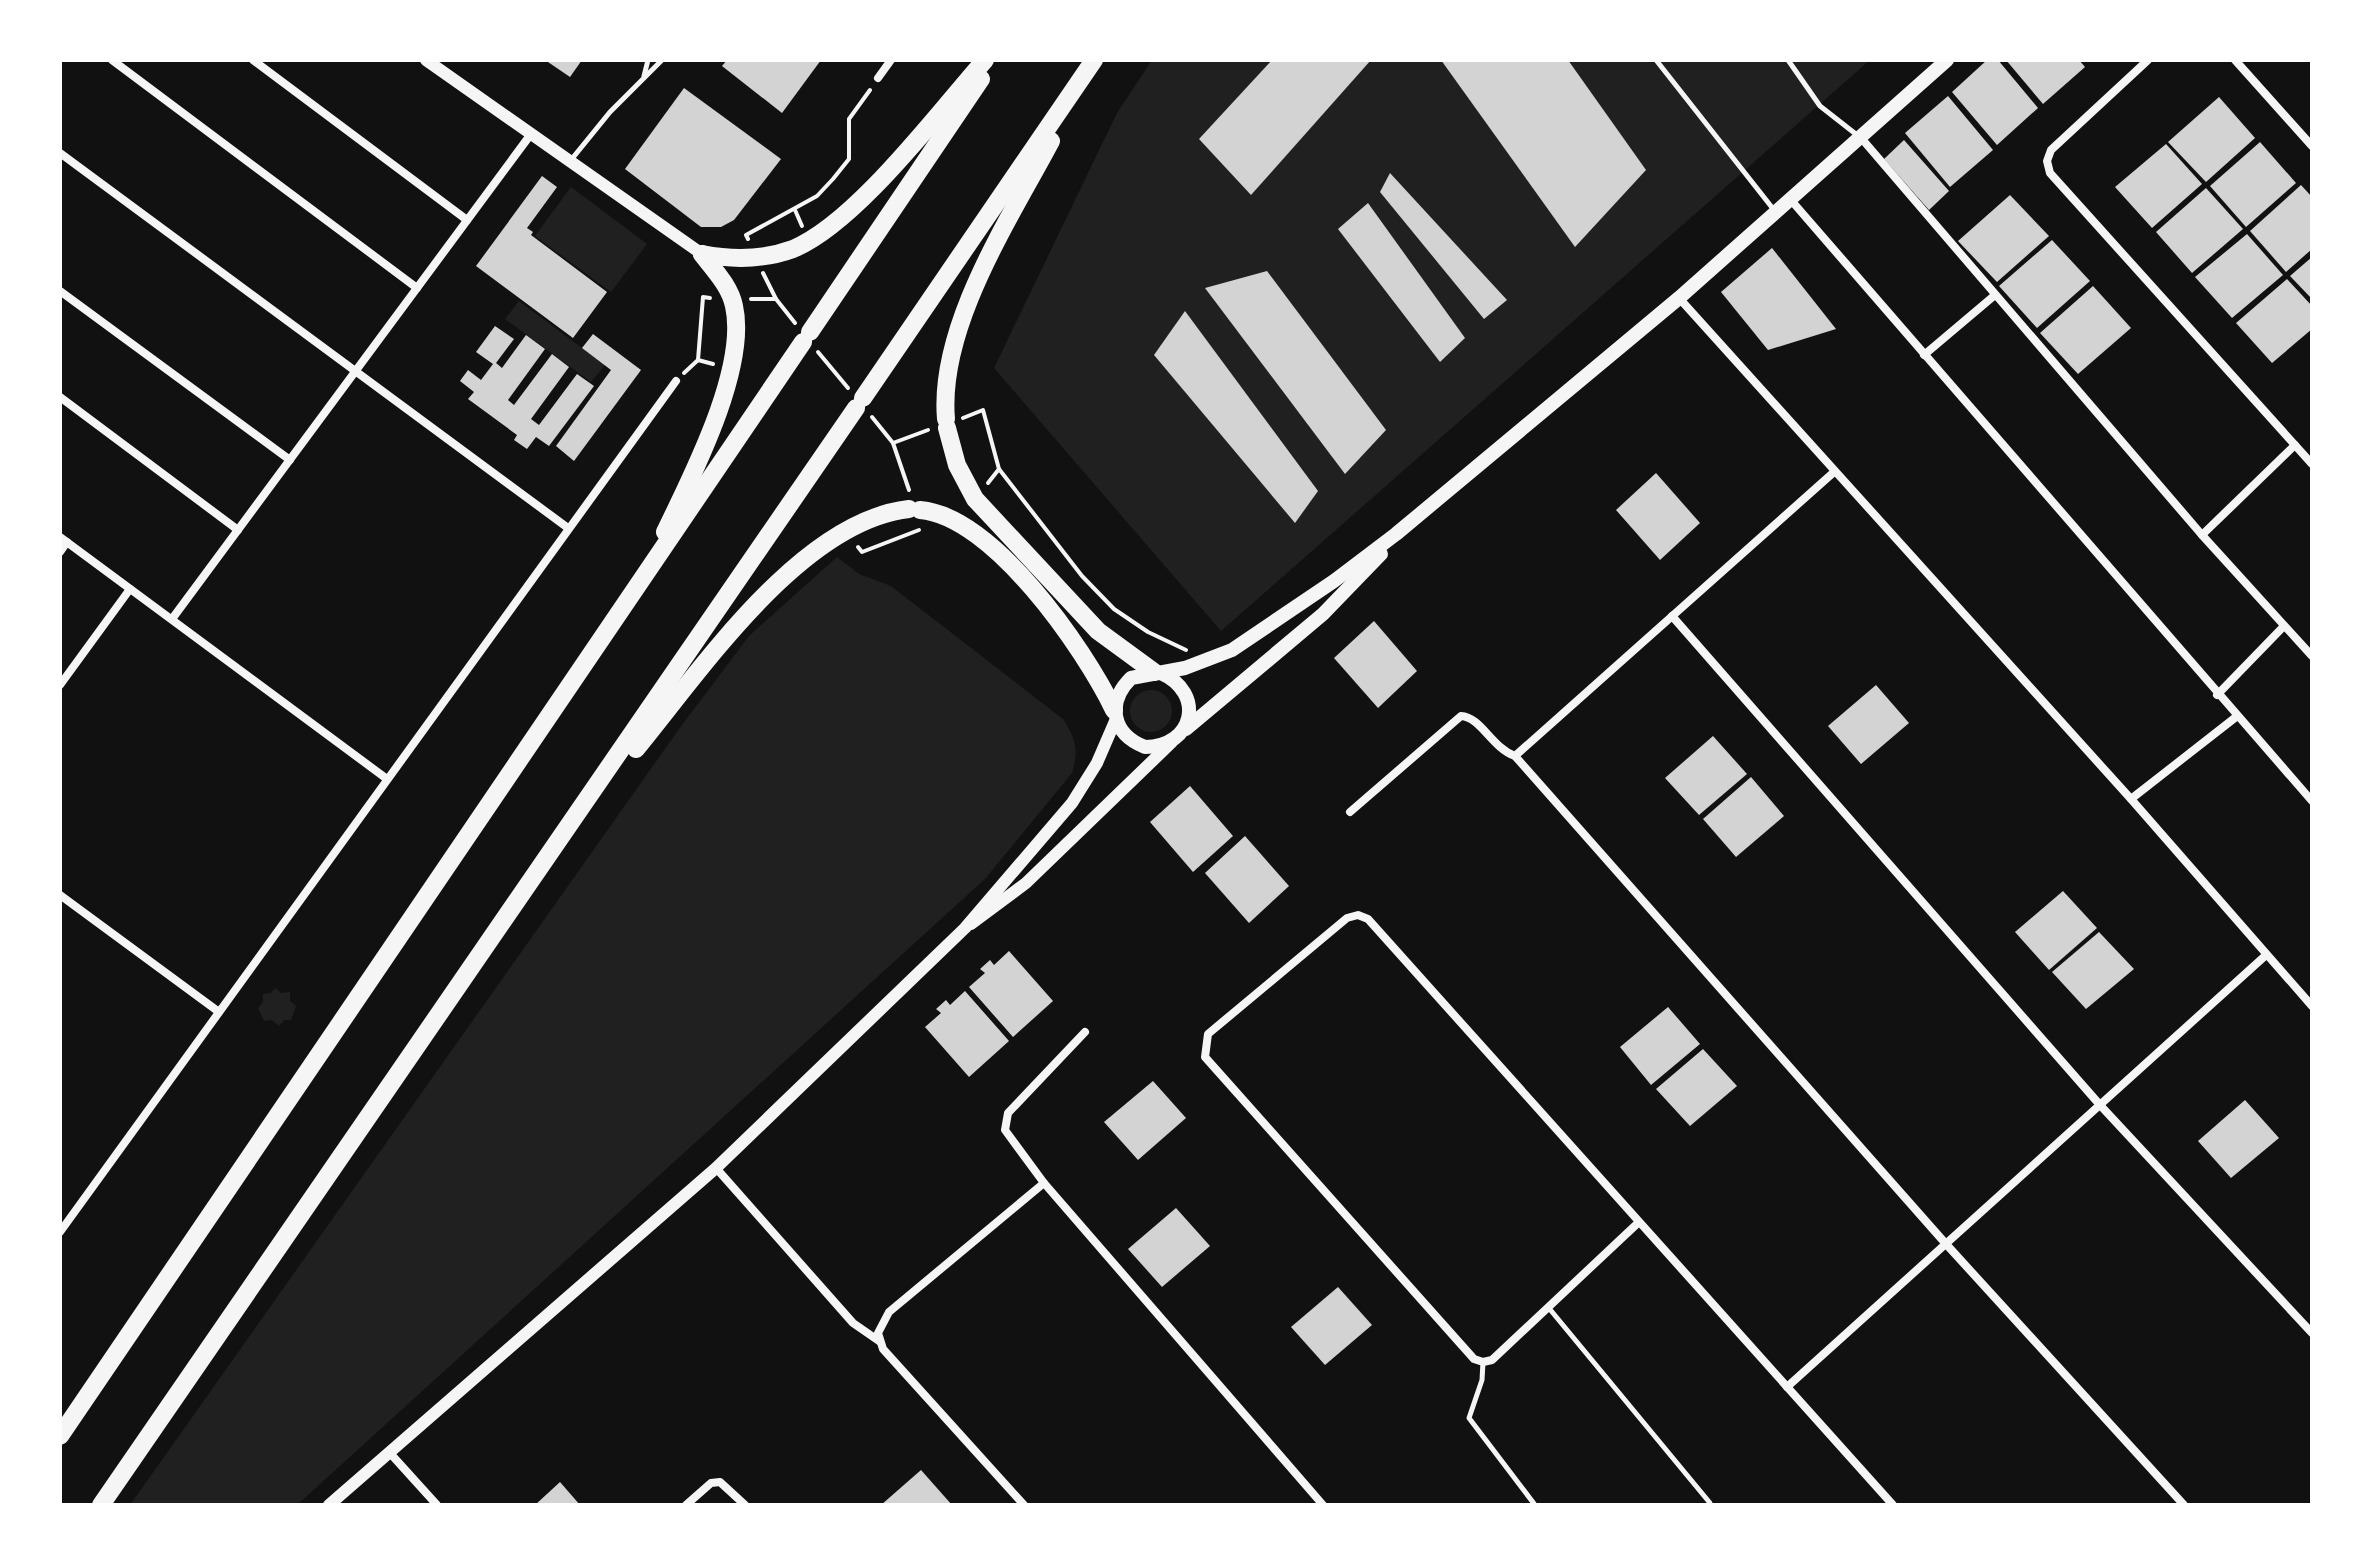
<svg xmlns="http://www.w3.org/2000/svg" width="2372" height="1565" font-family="Arial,sans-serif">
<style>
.green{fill:#202020}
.building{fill:#d3d3d3}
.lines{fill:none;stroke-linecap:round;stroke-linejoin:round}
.path{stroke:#f5f5f5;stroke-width:4}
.service{stroke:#f5f5f5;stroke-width:5}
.minor{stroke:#f5f5f5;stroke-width:8}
.tertiary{stroke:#f5f5f5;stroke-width:12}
.secondary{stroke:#f5f5f5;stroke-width:14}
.motorway{stroke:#f5f5f5;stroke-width:18}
</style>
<rect width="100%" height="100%" fill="#111"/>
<g class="green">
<polygon points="1152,60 1870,60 1221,631 994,368 1117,113"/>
<polygon points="571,187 647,244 611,292 535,236"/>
<polygon points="519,301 605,365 591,382 505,319"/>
<path d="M837,557L859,574L891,586L1063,719C1076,739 1079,750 1072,773L985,879L297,1505H130L679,729L749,636Z"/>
<circle cx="1151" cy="711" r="21"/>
<polygon points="275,988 281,993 290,992 290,1001 296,1006 291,1020 284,1020 279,1026 272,1020 264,1021 258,1008 263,1002 263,994 271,993"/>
</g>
<g class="building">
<polygon points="545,60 582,60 570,77"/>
<polygon points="727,60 821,60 782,113 722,66"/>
<polygon points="1272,60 1371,60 1251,195 1199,139"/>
<polygon points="1441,60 1568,60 1646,170 1575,247"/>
<polygon points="1987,60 1998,60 2038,108 1997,145 1952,92"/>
<polygon points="2006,60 2079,60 2085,67 2043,104"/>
<polygon points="684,88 781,159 734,220 721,227 701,227 625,169"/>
<polygon points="1948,96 1993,150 1950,187 1905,133"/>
<polygon points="2219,97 2255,138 2206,182 2168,142"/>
<polygon points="1904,140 1949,191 1929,210 1884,159"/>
<polygon points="2260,142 2296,183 2246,227 2210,186"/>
<polygon points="2166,144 2202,184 2152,228 2115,187"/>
<polygon points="1390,173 1507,300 1484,319 1380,192"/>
<polygon points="542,176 557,187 527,228 533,232 531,235 607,292 573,338 476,266"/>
<polygon points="2301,185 2312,197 2312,249 2286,272 2250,231"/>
<polygon points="2206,188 2243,229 2192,273 2156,232"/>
<polygon points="2010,195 2049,236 1997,282 1958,241"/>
<polygon points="1368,203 1465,338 1440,362 1338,229"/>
<polygon points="2247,234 2283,275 2232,318 2195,277"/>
<polygon points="2052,240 2090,281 2037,328 1999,286"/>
<polygon points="1772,248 1836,329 1768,350 1721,292"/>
<polygon points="2312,257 2312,299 2290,276"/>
<polygon points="1267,271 1386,430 1345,474 1205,288"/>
<polygon points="2287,279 2312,306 2312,329 2272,363 2236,323"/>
<polygon points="2093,286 2131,328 2078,374 2040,333"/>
<polygon points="1185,311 1318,491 1295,523 1154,355"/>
<polygon points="495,326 514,339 496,363 502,368 526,335 545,349 508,400 514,405 552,354 569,367 531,419 539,425 577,374 594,386 549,446 536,437 527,449 514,440 517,435 468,399 474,392 460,381 468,370 481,380 493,364 476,352"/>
<polygon points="593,334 641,370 574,461 556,446 611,370 582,348"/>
<polygon points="1656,473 1700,523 1660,560 1616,510"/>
<polygon points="1374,621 1417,671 1378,708 1334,658"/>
<polygon points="1876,685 1909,723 1861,764 1828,726"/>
<polygon points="1713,736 1747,774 1699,815 1665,778"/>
<polygon points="1751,777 1784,816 1736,857 1703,819"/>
<polygon points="1190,786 1233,836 1193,872 1150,822"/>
<polygon points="1245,836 1289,886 1249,923 1205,873"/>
<polygon points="2063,891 2097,928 2049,970 2015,932"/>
<polygon points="2099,932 2134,969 2086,1009 2052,972"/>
<polygon points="1009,951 1053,1001 1013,1037 969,987 985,973 980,969 990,960 994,965"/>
<polygon points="965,991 1009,1041 969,1077 925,1027 941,1013 936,1009 946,1000 950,1005"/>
<polygon points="1668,1007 1700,1044 1651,1085 1620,1047"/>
<polygon points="1703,1049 1737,1086 1690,1126 1656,1089"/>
<polygon points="1153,1081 1186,1118 1138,1160 1104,1122"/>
<polygon points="2245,1100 2279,1138 2231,1178 2198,1141"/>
<polygon points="1176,1208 1210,1246 1162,1287 1128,1249"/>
<polygon points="1338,1287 1372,1325 1325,1365 1291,1327"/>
<polygon points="921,1470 952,1505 881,1505"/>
<polygon points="560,1482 580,1505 535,1505"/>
</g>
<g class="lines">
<g class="path">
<polyline points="795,210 802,226"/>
<polyline points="748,239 746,235 817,196 833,179 849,159 849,119 870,90"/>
<polyline points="763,273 776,299"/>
<polyline points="751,299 776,299 795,323"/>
<polyline points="818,352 848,388"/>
<polyline points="698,360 703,297 710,298"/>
<polyline points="684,373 698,360 713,364"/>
<polyline points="872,417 893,443 928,430"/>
<polyline points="963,418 983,410 999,469 1082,576 1114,609 1148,632 1186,650"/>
<polyline points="893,443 909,490"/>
<polyline points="988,483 999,469"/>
<polyline points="858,547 862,552 919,530"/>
</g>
<g class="service">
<polyline points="1656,60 1774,210"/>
<polyline points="1788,60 1820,106 1857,135"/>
<polyline points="644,76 648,60"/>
<polyline points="571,160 610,112 662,60"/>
<polyline points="1548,1307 1710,1503"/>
<polyline points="1483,1362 1482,1380 1469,1418 1535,1505"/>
</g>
<g class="minor">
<polyline points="112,60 417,288"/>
<polyline points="253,60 467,220"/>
<polyline points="2148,60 2051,150 2047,161 2050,173 2312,464"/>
<polyline points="2235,60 2312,146"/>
<polyline points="878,78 891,60"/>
<polyline points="1862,139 2202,535 2312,656"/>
<polyline points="60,153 568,528"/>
<polyline points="1790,199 2312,801"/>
<polyline points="60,291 290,460"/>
<polyline points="1679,298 2131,799 2312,1006"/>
<polyline points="1924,355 1995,295"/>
<polyline points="60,397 238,530"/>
<polyline points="1834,472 1515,756 1946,1244 2184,1505"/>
<polyline points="2202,535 2295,445"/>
<polyline points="60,537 387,779"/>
<polyline points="60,552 67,542"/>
<polyline points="1672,616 2100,1105 2312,1333"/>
<polyline points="172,619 531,134"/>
<polyline points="60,685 130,589"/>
<polyline points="2217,695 2284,626"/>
<polyline points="2131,799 2236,717"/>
<path d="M1350,812L1461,716C1481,717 1492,748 1515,756"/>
<polyline points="60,895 219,1012"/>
<polyline points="1085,1032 1008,1113 1005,1130 1044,1183 1323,1505"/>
<polyline points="716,1168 853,1323 879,1341"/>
<polyline points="1639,1222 1492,1360 1483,1362 1474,1359 1205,1057 1208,1034 1347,918 1358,915 1368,919 1893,1505"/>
<polyline points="60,1232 676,381"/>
<polyline points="1787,1387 2265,956"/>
<polyline points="389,1452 437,1505"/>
<polyline points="686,1505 711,1483 720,1482 745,1505"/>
<polyline points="1024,1505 883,1349 878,1333 889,1312 1044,1183"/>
</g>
<g class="tertiary">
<polyline points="426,60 702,254"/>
<polyline points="971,924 1026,883 1172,742"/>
<polyline points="329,1505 716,1168 965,928 1072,803 1097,763 1116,719"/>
</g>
<g class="secondary">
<path d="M1161,673C1206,693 1194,747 1145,747C1112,734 1106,703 1131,678L1185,668L1232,650L1334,581L1396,534L1679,298L1947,60"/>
<polyline points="1186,729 1323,614 1381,554"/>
</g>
<g class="motorway">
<path d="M702,254C733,260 763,260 793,249C856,223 938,113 985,60"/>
<polyline points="810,332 981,79"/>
<polyline points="863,398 1094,60"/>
<path d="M946,419C938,327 1009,220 1051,141"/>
<polyline points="947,428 957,465 975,499 1098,631 1154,672"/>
<path d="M920,510C993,516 1084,648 1114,710"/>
<path d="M665,532C692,476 748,368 734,306C730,286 714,270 702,254"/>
<path d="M636,749C701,670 801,521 909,509"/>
<polyline points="60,1436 803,342"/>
<polyline points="101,1505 856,408"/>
</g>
</g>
<rect width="2372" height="1565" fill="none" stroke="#ffffff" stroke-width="124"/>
</svg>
